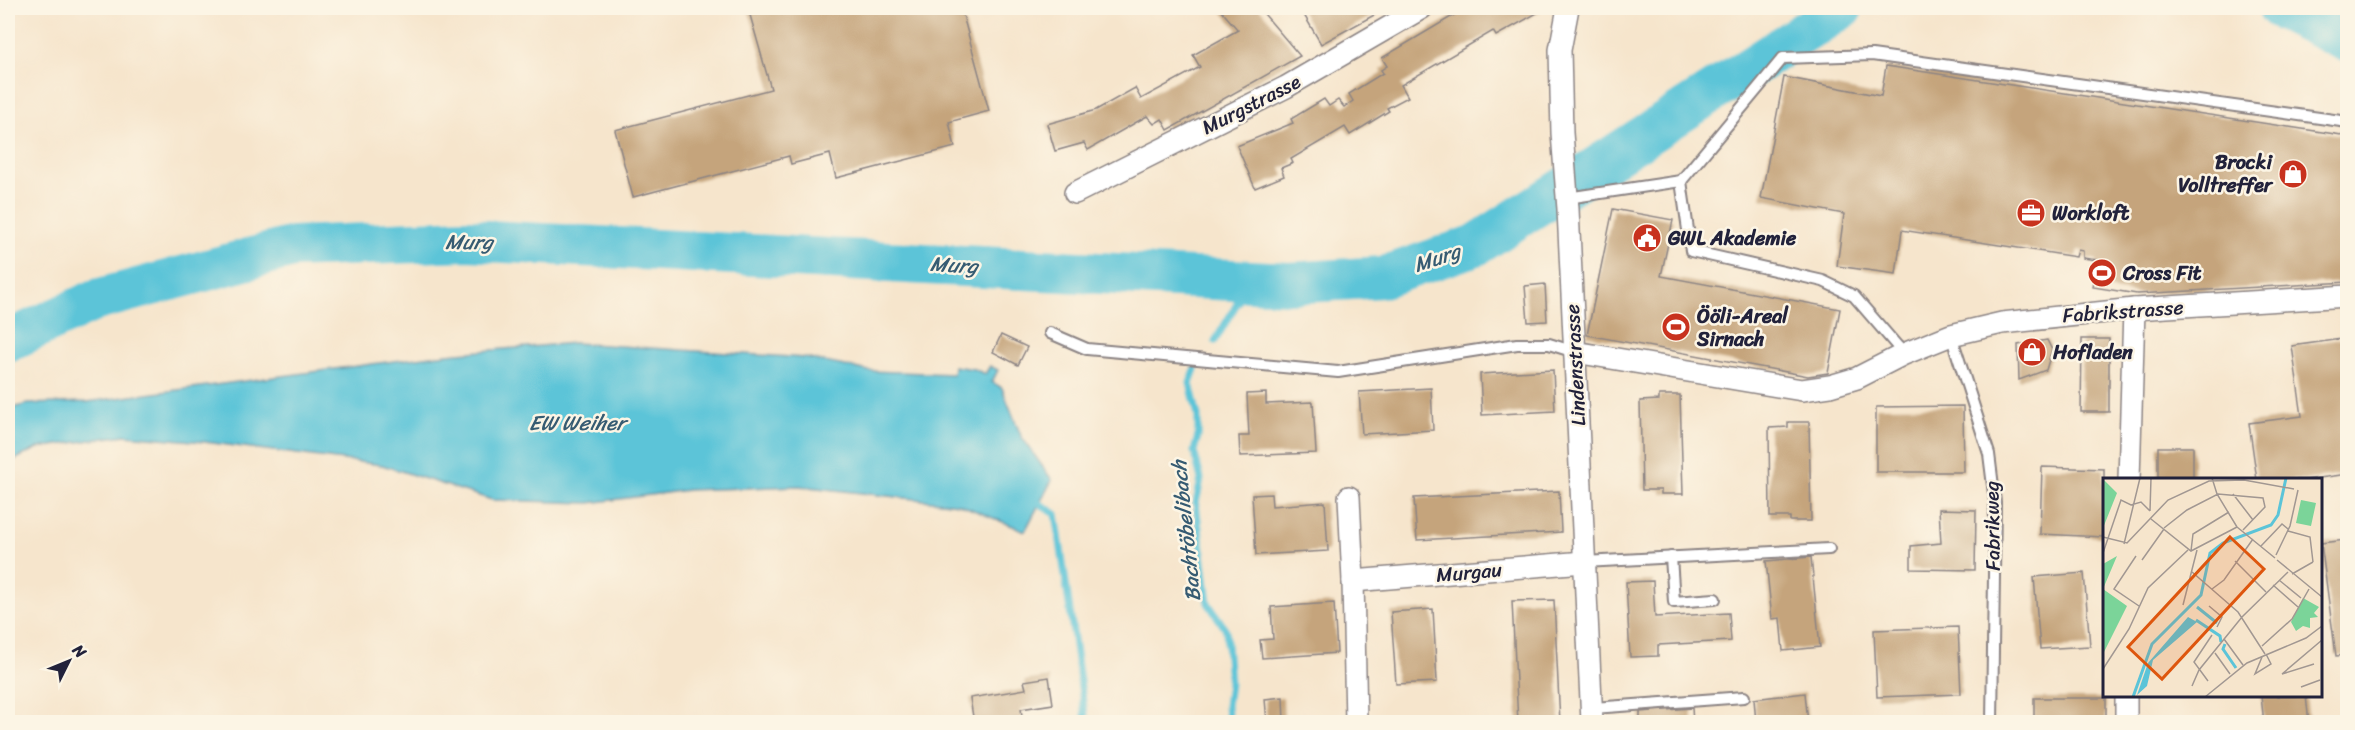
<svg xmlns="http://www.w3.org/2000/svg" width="2355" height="730" font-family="Sriracha,sans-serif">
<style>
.water{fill:#5bc4d8;stroke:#3e738a;stroke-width:1.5}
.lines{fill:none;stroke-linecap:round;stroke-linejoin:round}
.stream{stroke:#5bc4d8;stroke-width:7}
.river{stroke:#5bc4d8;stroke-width:42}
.building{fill:#c5a47b}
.service-casing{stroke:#8c8484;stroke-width:14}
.minor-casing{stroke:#8c8484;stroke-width:24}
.service{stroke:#fff;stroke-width:10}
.minor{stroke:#fff;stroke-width:21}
.labels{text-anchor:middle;stroke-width:5;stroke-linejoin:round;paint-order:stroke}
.street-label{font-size:20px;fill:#22223b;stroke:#fcf5e5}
.poi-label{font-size:20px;font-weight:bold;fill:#22223b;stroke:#fcf5e5;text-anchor:start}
.water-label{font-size:21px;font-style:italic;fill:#365b72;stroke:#fcf5e5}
.inset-river{fill:none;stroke:#5bc4d8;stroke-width:3}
.inset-road{fill:none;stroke:#a19792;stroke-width:1.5}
.view{fill:#de560e;fill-opacity:0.15;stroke:#de560e;stroke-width:3}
.inset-edge{fill:none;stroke:#22223b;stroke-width:3}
</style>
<rect width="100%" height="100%" fill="#fcf5e5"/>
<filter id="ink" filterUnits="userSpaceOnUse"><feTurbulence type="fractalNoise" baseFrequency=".0167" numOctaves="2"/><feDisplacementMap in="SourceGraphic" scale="12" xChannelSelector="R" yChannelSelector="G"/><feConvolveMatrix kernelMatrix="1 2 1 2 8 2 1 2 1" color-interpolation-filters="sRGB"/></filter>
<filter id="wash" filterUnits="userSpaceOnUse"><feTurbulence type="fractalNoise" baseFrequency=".008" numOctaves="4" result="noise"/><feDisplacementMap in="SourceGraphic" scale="24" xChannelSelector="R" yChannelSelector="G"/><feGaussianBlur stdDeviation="1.35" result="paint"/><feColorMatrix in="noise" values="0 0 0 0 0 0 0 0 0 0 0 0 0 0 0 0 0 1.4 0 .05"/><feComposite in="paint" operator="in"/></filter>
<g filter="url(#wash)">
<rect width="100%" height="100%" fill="#f6e5cc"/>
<polygon class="water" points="574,343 805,358 869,371 953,374 954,366 974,369 985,374 990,366 998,370 992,382 1002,388 1021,436 1052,480 1025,531 959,504 799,486 688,490 589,503 492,500 382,465 205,442 125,435 38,448 8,463 8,409 28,404 87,402 447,354"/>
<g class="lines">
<g class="stream">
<polyline points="1215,341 1251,280"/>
<polyline points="1195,369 1190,383 1198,416 1198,436 1194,451 1201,479 1196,503 1208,603 1226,630 1230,683 1227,706 1229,722"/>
<polyline points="1039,503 1056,514 1086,722"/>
</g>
<g class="river">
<polyline points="2279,8 2348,42"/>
<polyline points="8,341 96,300 293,247 467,240 1289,283 1383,277 1476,245 1842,8"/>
</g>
</g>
<g id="blocks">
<g class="building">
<polygon points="748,8 961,8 989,111 949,122 955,147 836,178 830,154 791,164 789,156 633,197 615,130 771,89"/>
<polygon points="1219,8 1259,8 1300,56 1168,130 1162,119 1154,124 1147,116 1088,150 1084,143 1055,151 1047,124 1096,110 1135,88 1141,99 1200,67 1193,55 1238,30"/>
<polygon points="1300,8 1387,8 1321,44"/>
<polygon points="1466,8 1546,8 1496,36 1493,31 1401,85 1408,97 1387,108 1389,111 1350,135 1345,127 1291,159 1293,163 1281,168 1284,176 1255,188 1237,146 1293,123 1291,119 1324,99 1329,106 1338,100 1344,107 1353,101 1349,94 1383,73 1381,70 1387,66 1382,58"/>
<polygon points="1886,66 2348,136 2348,187 2342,226 2348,227 2348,282 2137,294 2093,287 2097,260 2083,258 2083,251 2078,250 2076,257 1902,230 1896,274 1837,266 1844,214 1761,198 1784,77 1881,96"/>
<polygon points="1613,209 1673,220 1661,276 1840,309 1828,373 1808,376 1587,335"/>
<polygon points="1545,284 1547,321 1528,322 1525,286"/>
<polygon points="1001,335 1027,347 1018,365 993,352"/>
<polygon points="2348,338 2348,474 2305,480 2257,480 2249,423 2302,416 2292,346"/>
<polygon points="2082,339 2109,339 2109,412 2081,412"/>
<polygon points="2047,340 2052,350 2046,370 2019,380 2018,345"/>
<polygon points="1553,370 1555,411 1482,415 1480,374"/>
<polygon points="1431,388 1433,430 1362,434 1359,392"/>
<polygon points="1266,393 1266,404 1313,402 1316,453 1240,456 1239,436 1249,436 1247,394"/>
<polygon points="1659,395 1680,395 1683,494 1661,494 1661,490 1642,490 1640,401 1659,400"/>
<polygon points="1963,406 1964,472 1876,472 1876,407"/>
<polygon points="1788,422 1809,422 1811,521 1790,521 1790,517 1770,517 1769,428 1788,427"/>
<polygon points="2158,447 2193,447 2193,479 2158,478"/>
<polygon points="2042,467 2104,469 2104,537 2040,534"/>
<polygon points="1559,491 1561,532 1417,540 1414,498"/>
<polygon points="1271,494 1272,506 1325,502 1328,551 1256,555 1252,495"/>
<polygon points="1939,509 1976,510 1975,570 1911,569 1911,546 1941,543"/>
<polygon points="2346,540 2348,655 2336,656 2321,543"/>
<polygon points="1811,557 1820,647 1783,651 1780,618 1772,619 1766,561"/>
<polygon points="2084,573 2090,646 2040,649 2034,577"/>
<polygon points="1653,581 1655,617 1729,613 1731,641 1658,645 1658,656 1630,657 1626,582"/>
<polygon points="1554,600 1560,723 1518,723 1512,601"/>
<polygon points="1334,603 1337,653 1262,658 1260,640 1273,639 1271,607"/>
<polygon points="1433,609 1437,682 1396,684 1391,612"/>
<polygon points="1958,627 1961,694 1877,697 1874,630"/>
<polygon points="1049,677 1053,704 1021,709 1023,723 974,723 970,698 1026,689 1024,681"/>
<polygon points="1805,693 1808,723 1756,723 1754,699"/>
<polygon points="2261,696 2306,696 2309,723 2264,723"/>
<polygon points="1283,697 1284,723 1267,723 1265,699"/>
<rect x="2034" y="698" width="72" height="25"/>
<polygon points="1692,708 1693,723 1640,723 1640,712"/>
</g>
</g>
</g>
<g filter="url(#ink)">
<use href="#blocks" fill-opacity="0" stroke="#8c8484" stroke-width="1.5"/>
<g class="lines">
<g class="service-casing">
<g id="service">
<polyline points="1681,181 1783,58 1872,55 2348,122"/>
<polyline points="1567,198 1681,181 1691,251 1823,281 1854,296 1904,354"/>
<polyline points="1050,333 1087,349 1338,372 1517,344 1549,344 1575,352"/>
<polyline points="1951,335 1989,454 1995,502 1992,722"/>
<polyline points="1671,557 1674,602 1715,599"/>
<polyline points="1584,562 1829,549"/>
<polyline points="1593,708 1744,697"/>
</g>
</g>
<g class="minor-casing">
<g id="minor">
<polyline points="1568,8 1560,50 1562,133 1568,209 1592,722"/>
<polyline points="1075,193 1286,87 1422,8"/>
<polyline points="1575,352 1802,390 1830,386 1857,378 1904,354 1951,335 2002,323 2134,309 2348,296"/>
<polyline points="2129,480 2134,309"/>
<polyline points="1349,497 1353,581 1356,722"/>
<polyline points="1353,581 1584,562"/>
<polyline points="2126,722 2126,696"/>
</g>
</g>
<use href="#service" class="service"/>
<use href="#minor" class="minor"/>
</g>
</g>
<defs>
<g id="shop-disc" transform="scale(1.5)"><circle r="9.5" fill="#c8321e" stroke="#fcf5e5"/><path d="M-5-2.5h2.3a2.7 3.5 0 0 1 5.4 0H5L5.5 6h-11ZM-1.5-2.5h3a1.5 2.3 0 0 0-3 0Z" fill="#fff"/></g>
<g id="office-disc" transform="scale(1.5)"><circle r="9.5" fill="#c8321e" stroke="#fcf5e5"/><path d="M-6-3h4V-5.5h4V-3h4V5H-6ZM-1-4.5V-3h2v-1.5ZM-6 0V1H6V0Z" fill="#fff"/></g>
<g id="civic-disc" transform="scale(1.5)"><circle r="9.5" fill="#c8321e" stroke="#fcf5e5"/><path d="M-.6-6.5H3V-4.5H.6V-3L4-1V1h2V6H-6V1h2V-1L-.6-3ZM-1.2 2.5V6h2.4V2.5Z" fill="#fff"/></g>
<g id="stadium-disc" transform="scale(1.5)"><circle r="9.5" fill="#c8321e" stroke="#fcf5e5"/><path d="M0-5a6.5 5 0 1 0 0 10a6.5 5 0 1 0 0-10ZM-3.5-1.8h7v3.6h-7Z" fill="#fff"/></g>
</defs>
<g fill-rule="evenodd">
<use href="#shop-disc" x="2293" y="174"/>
<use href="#office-disc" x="2031" y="213"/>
<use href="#civic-disc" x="1647" y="238"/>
<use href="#stadium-disc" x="2102" y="273"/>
<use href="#stadium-disc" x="1676" y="327"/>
<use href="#shop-disc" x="2032" y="352"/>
</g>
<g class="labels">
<g class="street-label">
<text transform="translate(1251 104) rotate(-27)" y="7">Murgstrasse</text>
<text transform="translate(2123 311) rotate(-4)" y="7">Fabrikstrasse</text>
<text transform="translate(1575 365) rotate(-93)" y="7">Lindenstrasse</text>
<text transform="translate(1992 526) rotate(-91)" y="7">Fabrikweg</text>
<text transform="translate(1469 572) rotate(-5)" y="7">Murgau</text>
</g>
<g class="poi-label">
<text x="2272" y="169" text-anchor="end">Brocki<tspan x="2272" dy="23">Volltreffer</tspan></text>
<text x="2052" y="220">Workloft</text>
<text x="1668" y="245">GWL Akademie</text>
<text x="2123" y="280">Cross Fit</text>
<text x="1697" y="323">Ööli-Areal<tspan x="1697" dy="23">Sirnach</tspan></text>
<text x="2053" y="359">Hofladen</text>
</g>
<g class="water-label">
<text x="469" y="249">Murg</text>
<text transform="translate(1437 258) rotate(-19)" y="7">Murg</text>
<text transform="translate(954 265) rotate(3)" y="7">Murg</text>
<text x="577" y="430">EW Weiher</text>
<text transform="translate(1186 531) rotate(-96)" y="7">Bachtöbelibach</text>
</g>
</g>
<g transform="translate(2103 478)">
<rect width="219" height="219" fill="#f6e5cc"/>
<path d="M0,1L14,15L0,50ZM198,22L213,25L208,48L193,45ZM14,78L0,111L24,128L0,176V86ZM200,120L216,129L211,135L215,139L207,140V150L200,148L193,153L188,144Z" fill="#7bd499"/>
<path d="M85,139L94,144L50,182L44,208L34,217L45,185Z" fill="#5bc4d8"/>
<path class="inset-river" d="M94,129L114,145M93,142L117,158L118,164M122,166L120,171L133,190M30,219L49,166L98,117L107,75L120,65L168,47L175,37L183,0"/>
<path class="inset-road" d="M109,0L114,16L134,49M130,16L150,42M47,33L48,0M48,41L88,73L134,49M134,49L172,80M61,50L84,32L115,16L160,20L162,29L140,52M185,53L207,59L210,84M0,59L24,65L65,22L106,3L141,2L191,11M21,66L37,0M158,68L179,46L185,51M88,73L90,56L126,34M0,75L18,22L28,27L38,24L47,33M173,77L187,48L195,12M33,78L11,111L36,128M39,82L61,51M174,82L219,119M132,83L163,114M89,94L135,134L162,176M189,96L210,84M176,102L198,120M170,107L195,129M109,111L121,102L150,61M80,127L94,72M106,128L119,139L114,149M121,161L140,187M159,168L189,141L206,111M112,175L127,196M159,179L152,196L168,186L163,176M211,186L179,196L219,162M0,191L26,151L45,110L85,72M105,203L91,184L109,157M89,208L96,192L139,139L185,94M198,209L217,202M102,219L144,185L203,160L219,148"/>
<path class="view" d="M127,59L161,91L59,201L25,169Z"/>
<rect width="219" height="219" class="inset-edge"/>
</g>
<rect width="2355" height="730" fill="none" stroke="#fcf5e5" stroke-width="30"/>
<g transform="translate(69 661) rotate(47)" stroke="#fcf5e5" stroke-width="4.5" paint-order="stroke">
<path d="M0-4.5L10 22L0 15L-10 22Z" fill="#22223b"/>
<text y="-9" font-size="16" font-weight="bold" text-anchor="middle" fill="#22223b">N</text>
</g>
</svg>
